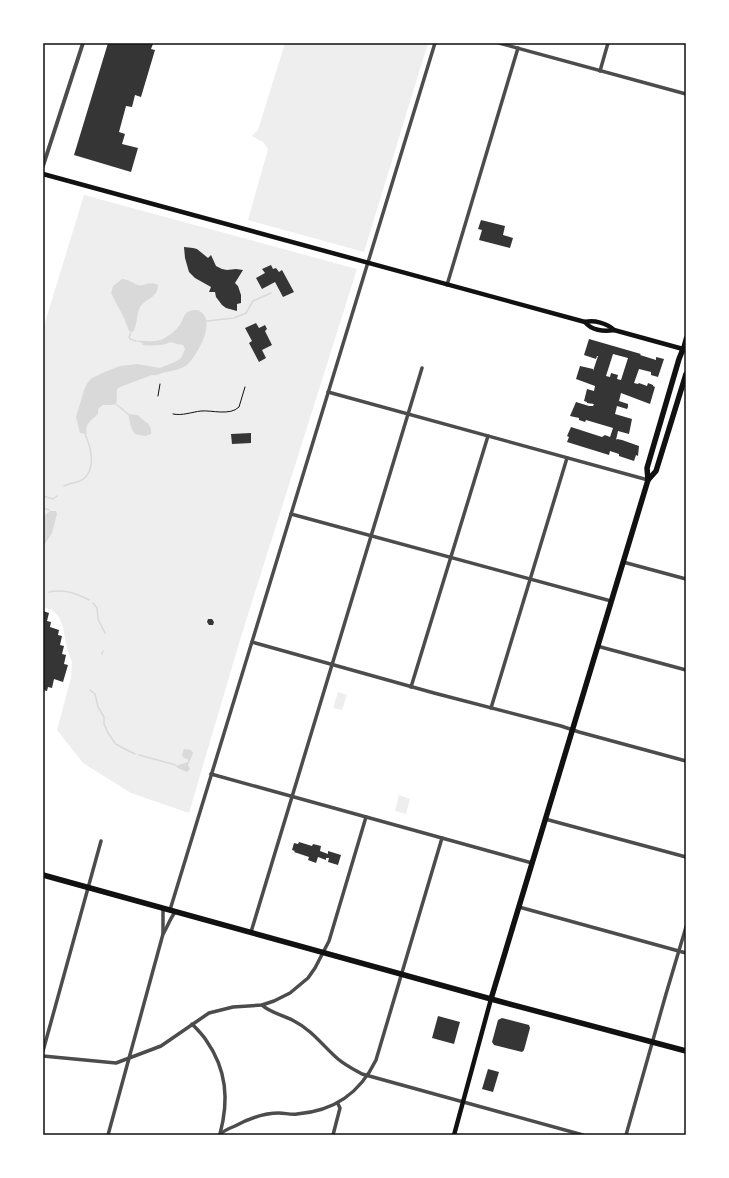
<svg xmlns="http://www.w3.org/2000/svg" width="729" height="1178" font-family="Figtree,sans-serif">
<style>
.green{fill:#eee}
.water{fill:#d9d9d9}
.lines{fill:none;stroke-linecap:round;stroke-linejoin:round}
.stream{stroke:#d9d9d9;stroke-width:1.5}
.building{fill:#353535;fill-rule:evenodd}
.path{stroke:#111;stroke-width:1}
.minor{stroke:#4c4c4c;stroke-width:3.5}
.tertiary{stroke:#4c4c4c;stroke-width:4}
.secondary{stroke:#111;stroke-width:4.5}
.primary{stroke:#111;stroke-width:5.5}
.trunk{stroke:#111;stroke-width:5.5}
.neatline{fill:none;stroke:#111;stroke-width:1.5}
</style>
<rect width="100%" height="100%" fill="#fff"/>
<g class="green">
<polygon points="285,43 428,43 364,252 248,220 268,149 263,142 252,136 258,130"/>
<polygon points="84,195 357,269 240,640 189,813 131,793 83,763 57,730 71,678 72,662 67,649 63,627 59,617 52,610 46,608 43,611 43,329"/>
<polygon points="338,692 347,695 342,710 333,708"/>
<polygon points="399,795 410,799 406,814 395,811"/>
</g>
<g class="water">
<path d="M122,279C128,279 132,283 138,285C145,287 149,280 158,285C158,298 146,298 140,307C136,314 138,324 133,332L129,331L124,318L111,293L113,286Z"/>
<path d="M197,310C219,317 198,355 187,365C181,369 173,371 166,372C161,373 157,376 152,375L120,387L117,389C116,406 120,405 103,405L98,409V414C92,420 84,424 87,434L80,433L76,417L84,390L88,382L92,378L107,371L120,366L137,364L160,368L177,361L181,358L185,349L183,345L177,344L171,342C163,346 151,346 143,345L142,343L136,341C144,340 155,343 163,339C168,336 175,332 178,327C186,319 181,310 197,310Z"/>
<path d="M128,414L138,415C143,422 153,423 151,434L145,436L135,434C130,428 130,420 128,414Z"/>
<polygon points="50,511 56,511 57,514 52,533 43,547 43,517 46,514"/>
<polygon points="184,749 191,750 193,753 188,765 190,769 187,772 178,768 176,766 188,762 188,759 184,758 182,755"/>
</g>
<g class="lines">
<g class="stream">
<polyline points="207,321 234,318 246,313 253,301 271,293"/>
<polyline points="131,332 129,337 130,339 136,341"/>
<polyline points="116,404 128,414"/>
<path d="M64,486C69,483 76,483 82,480C97,470 91,447 85,434"/>
<polyline points="43,496 53,499 57,496"/>
<polyline points="43,508 49,510"/>
<path d="M49,592C64,589 76,593 89,600"/>
<polyline points="93,603 97,608 98,619 105,633"/>
<polyline points="102,654 103,651"/>
<polyline points="90,690 95,694 98,707 104,717 104,724 108,733 115,743"/>
<polyline points="116,744 123,748 135,754"/>
<polyline points="139,755 176,765"/>
</g>
</g>
<g class="building">
<polygon points="108,43 149,43 153,44 151,49 155,50 141,97 135,95 132,107 126,106 119,132 125,134 122,144 138,148 131,172 74,155"/>
<polygon points="481,220 505,226 503,235 513,238 510,248 479,240 482,230 478,229"/>
<polygon points="184,247 193,248 197,249 208,258 211,255 216,266 222,269 227,270 236,269 243,270 235,283 238,286 241,295 241,303 237,304 237,311 226,308 222,305 216,297 215,292 209,292 211,287 195,278 189,272 185,258"/>
<polygon points="271,265 273,269 276,268 279,272 282,270 294,292 283,297 275,282 262,289 256,278 265,273 262,269"/>
<polygon points="256,323 259,328 265,325 267,329 265,331 272,345 262,350 266,358 259,362 249,343 252,341 245,328"/>
<path d="M589,339L641,354L640,355L656,360V357L664,359L658,377L651,375V372L639,369L634,383L638,384L639,383L647,386L648,383L653,385V386L655,387L650,404L621,393L619,401L628,404V407L627,409L617,406L615,414L632,419L629,434L618,431L616,440L617,439L622,440L639,446L638,456L636,455L634,461L619,456V454L610,451L609,455L567,442L569,437L567,436L571,427L602,437L605,435L610,437L613,428L586,420L585,422L579,420V418L570,416L576,402L589,406H593L594,404L587,403V402L584,401L587,389L594,391L595,386L576,379L580,366L593,369V371L598,356H597L596,359L584,355ZM613,354L628,358L621,380L617,379L618,375L611,373L610,377L606,376Z"/>
<polygon points="251,433 251,443 232,444 231,434"/>
<polygon points="43,611 49,613 47,621 51,622 50,627 59,630 58,635 62,636 60,645 64,646 62,654 66,655 64,664 68,665 63,682 54,679 52,688 48,687 47,691 43,690"/>
<polygon points="208,619 212,619 214,622 213,625 209,625 207,622"/>
<polygon points="299,842 312,846 313,844 321,846 320,851 328,854 328,851 341,855 338,865 328,862 329,858 326,858 326,860 318,857 316,863 308,860 309,857 294,852 295,851 292,850 294,843 298,844"/>
<polygon points="438,1016 460,1022 454,1044 432,1038"/>
<polygon points="502,1018 529,1025 530,1028 524,1050 522,1052 494,1045 492,1042 498,1020"/>
<polygon points="488,1069 499,1072 493,1092 482,1089"/>
</g>
<g class="lines">
<g class="path">
<polyline points="158,396 160,384"/>
<path d="M173,414C182,416 192,412 201,411C212,410 230,416 239,407L245,387"/>
</g>
<g class="minor">
<polyline points="499,43 686,94"/>
<polyline points="600,71 608,43"/>
<polyline points="447,285 518,48"/>
<polyline points="328,392 648,480"/>
<polyline points="291,514 611,601"/>
<polyline points="623,562 686,579"/>
<polyline points="252,642 434,693 561,726 579,732 686,761"/>
<polyline points="597,646 686,670"/>
<polyline points="411,687 488,436"/>
<polyline points="491,708 567,458"/>
<polyline points="211,774 532,863"/>
<polyline points="545,819 686,857"/>
<polyline points="519,907 686,953"/>
<polyline points="170,910 435,43"/>
<polyline points="251,932 422,368"/>
<polyline points="163,934 163,908"/>
<path d="M262,1005C270,1013 284,1015 294,1021C312,1030 323,1046 338,1059C345,1065 353,1069 362,1074L583,1135"/>
<path d="M192,1024C197,1029 202,1034 206,1040C227,1070 229,1100 220,1134"/>
<polyline points="43,1051 101,841"/>
<polyline points="43,1056 116,1063 161,1046 209,1013 233,1007 262,1005 274,1001 290,993 308,978 315,968 329,941 366,817"/>
<path d="M108,1135L163,934C168,926 170,918 176,911"/>
<path d="M219,1135C223,1131 230,1128 235,1126C248,1119 264,1113 279,1113C285,1113 291,1115 297,1114C335,1111 360,1093 376,1060L442,838"/>
<polyline points="333,1135 340,1108 338,1104"/>
<polyline points="626,1135 666,994 686,927"/>
</g>
<polyline class="tertiary" points="43,166 83,43"/>
<g class="secondary">
<path d="M43,174L585,322C594,320 607,323 614,330"/>
<path d="M585,322C591,330 603,332 614,330L683,349L686,338"/>
<polyline points="454,1135 491,999"/>
</g>
<g class="primary">
<polyline points="648,480 656,471 686,374"/>
<polyline points="491,999 648,480 647,468 679,359 683,349 686,350"/>
</g>
<polyline class="trunk" points="43,875 491,999 686,1051"/>
</g>
<rect width="729" height="1178" fill="none" stroke="#ffffff" stroke-width="88"/>
<rect x="44" y="44" width="641" height="1090" class="neatline"/>
</svg>
